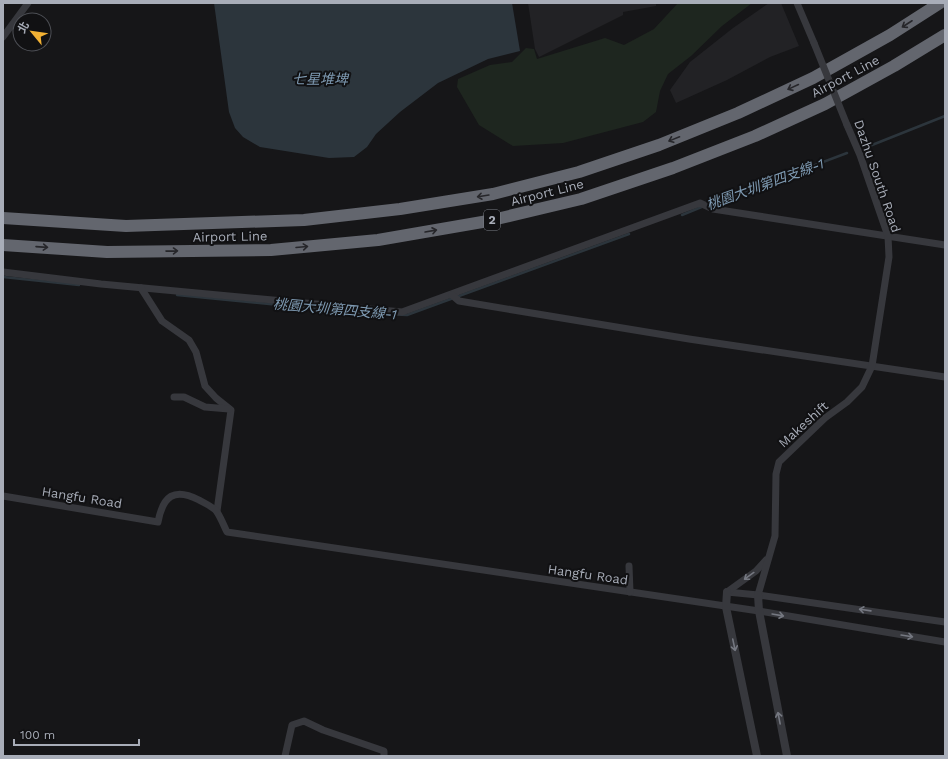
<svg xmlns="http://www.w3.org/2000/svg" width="948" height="759" font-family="'Work Sans','Noto Sans TC',sans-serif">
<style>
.built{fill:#222225}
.green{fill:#1e261f}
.water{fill:#2c353c}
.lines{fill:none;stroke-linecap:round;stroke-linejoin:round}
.stream{stroke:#2c353c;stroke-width:2.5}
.minor{stroke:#37383d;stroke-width:7}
.tertiary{stroke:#37383d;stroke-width:8}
.motorway{stroke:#63666e;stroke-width:12}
.minor-bridge{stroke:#37383d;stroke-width:7}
.oneway{stroke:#26262a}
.oneway2{stroke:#757881}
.labels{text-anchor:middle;stroke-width:4;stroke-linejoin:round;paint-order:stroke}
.shield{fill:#111113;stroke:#7b7e86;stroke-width:1}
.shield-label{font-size:12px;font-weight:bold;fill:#a8adb8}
.street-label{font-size:13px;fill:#a8adb8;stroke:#111113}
.water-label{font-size:14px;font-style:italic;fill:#7f9bb3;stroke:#111113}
</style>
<rect width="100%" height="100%" fill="#161618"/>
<g class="built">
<polygon points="528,3 656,3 656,6 623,12 623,15 539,57 535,49"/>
<polygon points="769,3 781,3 799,46 770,57 727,80 676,103 670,90 690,62 733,28"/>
</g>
<polygon class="green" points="678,3 752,3 722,26 691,56 668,74 660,91 656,112 643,122 563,143 513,146 479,125 457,87 458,79 490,65 512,62 526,48 534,49 537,59 605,38 624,45 654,29"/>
<polygon class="water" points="214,3 512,3 520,51 488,59 438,83 400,112 376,134 367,147 354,157 329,158 260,147 243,137 235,128 229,112"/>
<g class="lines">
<g class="stream">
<polyline points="867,147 945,116"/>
<polyline points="709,205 847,153"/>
<polyline points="682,215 704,206"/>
<polyline points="3,277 79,285"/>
<polyline points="177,295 360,313 407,315 629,234"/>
</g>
<g class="minor">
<polyline points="797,3 814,43"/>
<polyline points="3,37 28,3"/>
<polyline points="3,272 101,284 402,312 700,203 713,209 945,245"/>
<polyline points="141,288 162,321 189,340 196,352 205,386 216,398 231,410 217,511"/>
<polyline points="452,295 459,301 689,339 945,377"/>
<polyline points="174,397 184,397 205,407 229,409"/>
<path d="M3,496L158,522C163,496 174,487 199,500C204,503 214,507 217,512C221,518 224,526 227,532L759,611L945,642"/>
<polyline points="629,566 630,592"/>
<polyline points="727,592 758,595 945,622"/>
<polyline points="727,592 756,571 766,560"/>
<polyline points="758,595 775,536 776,474 779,462 825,418 847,402 862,387 872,366 889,257 888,236 860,155 847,125"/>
<polyline points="285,756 292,725 304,721 323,730 384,751 384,756"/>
</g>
<g class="tertiary">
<polyline points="727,592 726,607 757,756"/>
<polyline points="758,595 759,611 787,756"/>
</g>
<g class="motorway">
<polyline points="3,218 126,226 304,220 400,209 493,194 579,172 659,145 738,113 813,78 890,35 940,3"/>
<polyline points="3,245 107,252 271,250 378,240 488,221 581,199 673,168 755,136 825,104 894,66 945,35"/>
</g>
<polyline class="minor-bridge" points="814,43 847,125"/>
</g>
<defs><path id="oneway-shaft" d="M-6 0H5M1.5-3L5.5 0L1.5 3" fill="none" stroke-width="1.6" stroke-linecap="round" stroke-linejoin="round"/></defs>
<g class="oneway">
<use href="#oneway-shaft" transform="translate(907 24) rotate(147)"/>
<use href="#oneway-shaft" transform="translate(793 87) rotate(155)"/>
<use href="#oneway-shaft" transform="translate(674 139) rotate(158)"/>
<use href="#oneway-shaft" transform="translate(483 196) rotate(171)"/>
<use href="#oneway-shaft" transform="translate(431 231) rotate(-10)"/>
<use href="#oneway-shaft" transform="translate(42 247) rotate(4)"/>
<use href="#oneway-shaft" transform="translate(302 247) rotate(-5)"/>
<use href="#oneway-shaft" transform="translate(172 251) rotate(-1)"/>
</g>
<g class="oneway2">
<use href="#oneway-shaft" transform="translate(749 576) rotate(144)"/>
<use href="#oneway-shaft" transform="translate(865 610) rotate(-172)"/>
<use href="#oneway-shaft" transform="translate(778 615) rotate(10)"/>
<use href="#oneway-shaft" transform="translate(907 636) rotate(9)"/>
<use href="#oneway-shaft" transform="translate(734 645) rotate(78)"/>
<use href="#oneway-shaft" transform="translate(779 718) rotate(-101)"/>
</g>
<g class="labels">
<rect class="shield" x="484" y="210" width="16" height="20" rx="3"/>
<g class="shield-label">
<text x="492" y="224">2</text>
</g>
<g class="street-label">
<text transform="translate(845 76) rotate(-28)" y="5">Airport Line</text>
<text transform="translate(878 176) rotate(71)" y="5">Dazhu South Road</text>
<text transform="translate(547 192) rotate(-14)" y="5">Airport Line</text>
<text transform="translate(230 236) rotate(-1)" y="5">Airport Line</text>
<text transform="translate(803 424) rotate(-42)" y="5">Makeshift</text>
<text transform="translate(82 497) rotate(9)" y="5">Hangfu Road</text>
<text transform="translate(588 574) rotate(8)" y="5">Hangfu Road</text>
</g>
<g class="water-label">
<text x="320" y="84">七星堆埤</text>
<text transform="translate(765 184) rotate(-20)" y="5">桃園大圳第四支線-1</text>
<text transform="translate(335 309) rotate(5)" y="5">桃園大圳第四支線-1</text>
</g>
</g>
<rect width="948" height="759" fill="none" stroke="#a8adb8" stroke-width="8"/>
<g transform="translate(32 32) rotate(299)"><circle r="19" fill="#111113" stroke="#4d4f55"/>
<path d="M0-3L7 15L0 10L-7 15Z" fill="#f2b134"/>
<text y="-6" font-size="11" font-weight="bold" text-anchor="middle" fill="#a8adb8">北</text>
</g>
<path d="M14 739v6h125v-6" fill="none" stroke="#a8adb8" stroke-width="2"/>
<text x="20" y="739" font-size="12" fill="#a8adb8" stroke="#111113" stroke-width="3" paint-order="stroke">100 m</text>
</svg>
